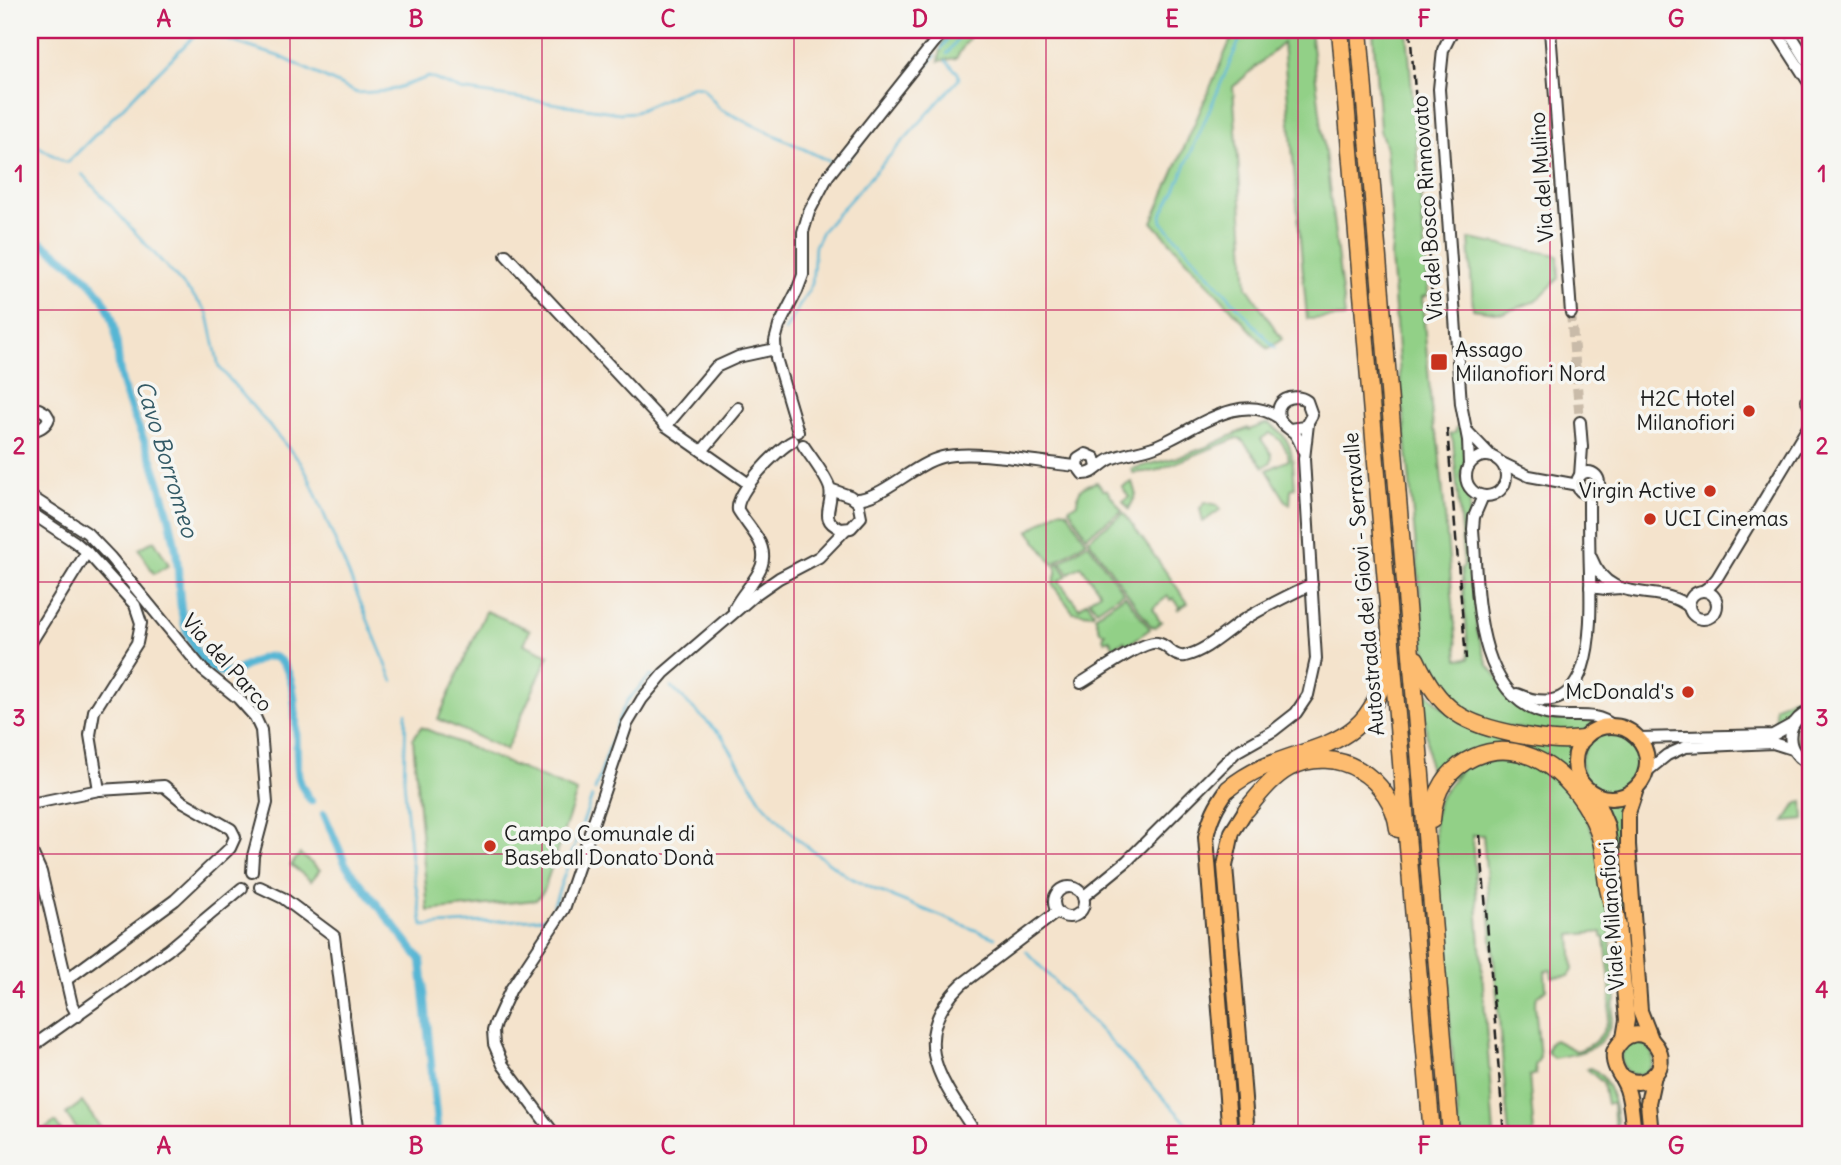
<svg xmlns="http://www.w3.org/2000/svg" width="1841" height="1165" font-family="Delius,sans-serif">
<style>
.green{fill:#92d087;stroke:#577652;stroke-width:2}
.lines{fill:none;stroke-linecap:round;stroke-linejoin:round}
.stream{stroke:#56b6d4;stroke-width:2.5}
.canal{stroke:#56b6d4;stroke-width:8}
.minor-tunnel{stroke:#c9bba9;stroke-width:10;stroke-dasharray:10 5;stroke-linecap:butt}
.minor-casing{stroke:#3c3a36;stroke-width:14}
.major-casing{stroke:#3c3a36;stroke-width:18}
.highway-casing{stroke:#3c3a36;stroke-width:19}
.minor{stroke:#fff;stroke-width:10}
.major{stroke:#fdbc70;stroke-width:14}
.highway{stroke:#fdbc70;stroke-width:16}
.rail{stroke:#1c1c1c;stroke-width:2.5;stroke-dasharray:10 5;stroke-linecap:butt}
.grid{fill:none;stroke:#c2185b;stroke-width:2;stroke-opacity:0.55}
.poi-dot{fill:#c8321e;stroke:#f6f6f2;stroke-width:2.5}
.labels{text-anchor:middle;stroke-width:7;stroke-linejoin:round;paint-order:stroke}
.street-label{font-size:21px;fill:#1c1c1c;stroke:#f6f6f2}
.poi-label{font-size:21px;fill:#1c1c1c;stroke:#f6f6f2;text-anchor:start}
.water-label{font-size:23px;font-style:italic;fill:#335a66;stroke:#f6f6f2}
.neatline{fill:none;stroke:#c2185b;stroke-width:2.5}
.grid-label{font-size:23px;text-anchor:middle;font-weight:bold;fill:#c2185b}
</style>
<rect width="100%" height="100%" fill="#f6f6f2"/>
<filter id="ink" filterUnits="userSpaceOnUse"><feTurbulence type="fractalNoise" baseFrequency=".0143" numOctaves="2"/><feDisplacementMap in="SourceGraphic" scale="14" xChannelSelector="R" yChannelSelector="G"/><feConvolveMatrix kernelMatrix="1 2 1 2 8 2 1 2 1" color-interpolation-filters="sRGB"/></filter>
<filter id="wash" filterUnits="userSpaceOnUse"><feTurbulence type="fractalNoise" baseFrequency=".00686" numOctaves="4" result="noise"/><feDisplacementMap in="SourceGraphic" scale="28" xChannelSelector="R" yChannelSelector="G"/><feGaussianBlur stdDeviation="1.57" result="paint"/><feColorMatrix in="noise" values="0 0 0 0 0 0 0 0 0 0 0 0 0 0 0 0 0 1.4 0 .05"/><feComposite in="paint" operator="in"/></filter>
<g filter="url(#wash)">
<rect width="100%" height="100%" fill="#f4e3cc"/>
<g class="green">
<polygon points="951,30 974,30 956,58 939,61 942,42"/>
<polygon points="1235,30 1310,30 1345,317 1307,319 1283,43 1233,87 1247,287 1282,339 1268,349 1152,222"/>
<polygon points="1373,30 1407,30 1428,290 1427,296 1422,297 1433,429 1437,435 1439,449 1458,659 1469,658 1461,568 1464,567 1453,441 1450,434 1455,433 1457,427 1460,426 1466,446 1465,461 1461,476 1470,504 1468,525 1477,631 1488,665 1519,704 1604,722 1581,735 1570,736 1488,724 1449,703 1427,668 1399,364 1391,256 1393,235 1386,148 1380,130"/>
<polygon points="1469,239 1558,255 1559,278 1536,301 1503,313 1473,309"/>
<path d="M1267,423C1296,438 1292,459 1295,488L1291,489L1290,504L1287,503L1267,470L1289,460C1287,447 1281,440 1270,433L1261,439L1272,455L1271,462L1264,467L1241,439L1237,438L1155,471L1133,473L1131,469L1179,457L1209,446L1248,428L1249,430Z"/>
<path d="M1097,482L1103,490H1107L1122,511L1086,536L1069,508L1077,503C1078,487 1084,486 1097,482Z"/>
<polygon points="1132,482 1136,495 1129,509 1123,501 1129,497 1122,487"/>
<polygon points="1205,502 1217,505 1221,509 1203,522 1200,508"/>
<polygon points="1059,510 1067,511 1086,541 1053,564 1029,531"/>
<polygon points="1124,513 1188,603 1177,610 1180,607 1173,598 1170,600 1168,596 1153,608 1160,622 1163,621 1155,627 1151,626 1088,539"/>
<polygon points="154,540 169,565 154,574 139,549"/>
<polygon points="1088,543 1123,592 1097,610 1089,600 1100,592 1081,566 1069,573 1061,562"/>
<polygon points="1059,563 1067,575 1059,581 1079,608 1087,602 1094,612 1092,614 1073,612 1053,585 1057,570 1055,566"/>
<polygon points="1125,595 1150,629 1128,645 1124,641 1114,647 1109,639 1105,641 1103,638 1105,633 1100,631 1095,616"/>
<polygon points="486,611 530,630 524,644 549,655 506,750 438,719"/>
<polygon points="1810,680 1810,699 1799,706 1784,722 1776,726 1775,707 1801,693 1803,687 1809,687"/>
<polygon points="1425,691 1449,713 1573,744 1570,765 1580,792 1499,747 1431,790 1423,693"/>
<path d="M1811,717V758C1792,749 1793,726 1811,717Z"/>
<polygon points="421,727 577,792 543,892 536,900 428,911 413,739"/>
<circle cx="1611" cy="763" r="30"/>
<path d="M1513,755L1557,778L1583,809L1603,858L1616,1001L1614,1002C1612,1046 1591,1052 1553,1058L1547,1052L1550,1042L1555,1040L1576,1051C1626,1038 1608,976 1605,938L1602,937V932L1571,935L1573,970L1569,976L1552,977L1551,970L1545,971L1546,989L1537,997L1535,1004L1540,1057L1535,1066L1536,1074L1529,1076L1534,1135H1509L1483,835H1472L1494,1135H1459L1434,821L1438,800L1464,766Z"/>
<polygon points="1627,800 1621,825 1636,1019 1639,1031 1632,1030 1633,1019 1613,839 1602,802 1615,803"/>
<polygon points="1803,801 1804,819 1785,821 1796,804"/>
<polygon points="300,854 320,870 311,881 291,865"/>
<circle cx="1637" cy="1059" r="16"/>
<path d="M1590,1068C1613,1076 1617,1114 1618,1135H1615L1613,1104H1607L1603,1083L1587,1069Z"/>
<polygon points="82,1102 106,1135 81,1135 66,1114"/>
<polygon points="55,1122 64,1135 40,1135 39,1133"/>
</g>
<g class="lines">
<g class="stream">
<polyline points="196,30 281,57 357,93 388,91 429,77 461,90 620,113 635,112 693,86 702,87 720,109 833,163"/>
<polyline points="1244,30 1175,190 1161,215 1162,222 1275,348"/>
<polyline points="941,49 954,30"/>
<polyline points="947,54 964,30"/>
<polyline points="30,141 64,162 68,162 199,31"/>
<polyline points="843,165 936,55"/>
<polyline points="82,174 204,308 208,315 219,367 301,463 309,478 393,681"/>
<polyline points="785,331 812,284 815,246 822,231 959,79 958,73 946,61"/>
<polyline points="671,687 722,736 762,802 797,839 847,876 876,890 995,938"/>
<polyline points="406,713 404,780 411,859 423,926 546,918 550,915 592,797"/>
<polyline points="595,790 620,715 627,701 649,677 653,676"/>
<polyline points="1026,951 1198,1135"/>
</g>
<g class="canal">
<path d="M30,235C58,255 91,274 107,306C119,329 116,354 121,378C128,408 143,435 153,463C162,489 170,518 175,545C181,574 176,606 188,634C222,716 255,640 279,660C303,678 293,751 299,778C301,787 306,794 311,801"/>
<polyline points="324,814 346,865 421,960 438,1135"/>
</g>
</g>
</g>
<g filter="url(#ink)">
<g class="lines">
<polyline class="minor-tunnel" points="1571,313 1580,422"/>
<g class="minor-casing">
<g id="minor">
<polyline points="1453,30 1443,50 1439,89 1461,404 1468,440 1469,465"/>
<polyline points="1550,30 1571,313"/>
<polyline points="1775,30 1811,86"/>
<polyline points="1788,30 1811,67"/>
<polyline points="506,255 666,426"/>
<polyline points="1811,390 1807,401 1811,409"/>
<path d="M30,415L39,409L46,413L49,418C46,427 38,429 30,432"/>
<polyline points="1580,422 1582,447 1580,476"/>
<path d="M1290,429L1305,427L1312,415L1307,401C1294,392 1272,400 1280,419C1282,425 1287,427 1292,431C1298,435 1300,444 1303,450"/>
<polyline points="1467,431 1491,456"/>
<polyline points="798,432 776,358 775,341 779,326 797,291 803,275 803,232 809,212 828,176 944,30"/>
<path d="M803,445C810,456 827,477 830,489C834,506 817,519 841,529L851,528L861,517L858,502L850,496L830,489"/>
<polyline points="702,451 738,408"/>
<circle cx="1486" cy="476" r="20"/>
<polyline points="1502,463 1529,476 1578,485"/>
<path d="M1077,466L1083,474C1094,475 1100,464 1111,459C1124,453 1139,452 1153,447C1191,433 1239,389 1279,418"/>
<polyline points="1077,466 1078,459 1086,454 1095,458 1097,467"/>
<circle cx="1588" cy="483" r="11"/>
<polyline points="749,484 666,426 716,367 738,357 775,349"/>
<polyline points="30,496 87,533 110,557 203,670 238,698 255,717 261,730 267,803 253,856 252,872"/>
<path d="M1483,496L1474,517L1473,529C1478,588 1473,695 1546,714C1569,720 1594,709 1613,726"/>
<path d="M854,499C880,501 913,464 942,457C975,449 1040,463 1077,466"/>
<polyline points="30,512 75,542 87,552 135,605 141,623 137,643 94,711 90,735 99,790"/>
<path d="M1591,557C1611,609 1658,581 1689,607"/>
<polyline points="1590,587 1606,589 1621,588"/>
<polyline points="1703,591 1710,586 1717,578 1811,422"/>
<circle cx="1703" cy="605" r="14"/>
<path d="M734,609C746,584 775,568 758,539C752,529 744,520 738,510C735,493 777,449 793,441"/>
<polyline points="30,644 87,552"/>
<path d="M1081,683C1095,675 1143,640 1157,643C1168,644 1172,658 1185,656C1207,651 1226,631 1245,619C1266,606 1289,595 1312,584"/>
<path d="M1517,694C1596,728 1591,622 1590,574C1589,547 1589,521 1589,494"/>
<path d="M1811,711C1783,720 1784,755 1811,764"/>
<polyline points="1639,738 1773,735 1793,724"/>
<polyline points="1646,772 1667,755 1685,747 1773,743 1792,749"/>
<polyline points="30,804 99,790 164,786 182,801 231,829 235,837 230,848 175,900 66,980"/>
<polyline points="30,848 41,872 72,1005 78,1016"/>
<circle cx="1069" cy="902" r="15"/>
<polyline points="260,887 283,898 334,936 359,1135"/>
<polyline points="1083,897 1127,861 1236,752 1273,731 1296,713 1308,695 1316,659 1304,459 1308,424"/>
<polyline points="30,1048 168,950 242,888"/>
<polyline points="555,1135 503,1065 494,1044 493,1031 495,1024 511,989 564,909 627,724 642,699 664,673 756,594 779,578 819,557 846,529"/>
<path d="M977,1135C943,1083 905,1039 962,984L1057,912"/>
</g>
</g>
<g class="major-casing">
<g id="major">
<circle cx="1611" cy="762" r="36"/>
<path d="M1228,789C1216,805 1210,818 1206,837L1230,1135"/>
<polyline points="1636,789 1628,813 1628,845 1640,1011 1651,1039"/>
<polyline points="1594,795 1607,826 1611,859"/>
<polyline points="1246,810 1232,832 1225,866 1247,1135"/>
<polyline points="1617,914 1627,1020 1624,1038"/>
<path d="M1620,1075C1628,1081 1637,1084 1646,1080C1685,1062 1637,1006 1614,1052C1612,1068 1622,1075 1627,1089C1632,1104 1632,1120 1634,1135"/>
<polyline points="1651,1135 1648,1103 1654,1075"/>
</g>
</g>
<g class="highway-casing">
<g id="highway">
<polyline points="1340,30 1432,1135"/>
<polyline points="1359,30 1451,1135"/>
<path d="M1416,659C1440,712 1464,724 1519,735C1541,739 1561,742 1583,739"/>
<path d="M1228,789C1289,737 1371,766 1387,662"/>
<path d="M1246,810C1259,795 1271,778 1289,768C1337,743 1392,778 1398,829"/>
<path d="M1432,820C1434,792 1447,769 1474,757C1528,733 1581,783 1598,831C1605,849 1604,866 1607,884C1610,898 1614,912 1618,926"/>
</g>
</g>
<use href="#minor" class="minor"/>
<use href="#major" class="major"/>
<use href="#highway" class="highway"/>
<g class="rail">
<polyline points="1410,30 1432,296"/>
<polyline points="1447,428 1466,659"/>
<polyline points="1480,835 1504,1135"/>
</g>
</g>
</g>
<path class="grid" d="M290,30V1135M542,30V1135M794,30V1135M1046,30V1135M1298,30V1135M1550,30V1135M30,310H1811M30,582H1811M30,854H1811"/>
<g class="poi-dot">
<rect x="1430" y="353" width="18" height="18" rx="3.5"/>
<circle cx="1749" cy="411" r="7"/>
<circle cx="1710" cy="491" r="7"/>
<circle cx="1650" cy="519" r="7"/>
<circle cx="1688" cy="692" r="7"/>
<circle cx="490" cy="846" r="7"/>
</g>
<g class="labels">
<g class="street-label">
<text transform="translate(1542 177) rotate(-94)" y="7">Via del Mulino</text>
<text transform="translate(1428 208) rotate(-94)" y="7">Via del Bosco Rinnovato</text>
<text transform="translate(1364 584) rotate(-95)" y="7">Autostrada dei Giovi - Serravalle</text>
<text transform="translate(227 663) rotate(48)" y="7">Via del Parco</text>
<text transform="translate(1612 916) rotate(-94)" y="7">Viale Milanofiori</text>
</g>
<g class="poi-label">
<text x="1455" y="357">Assago<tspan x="1455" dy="24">Milanofiori Nord</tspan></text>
<text x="1735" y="406" text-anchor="end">H2C Hotel<tspan x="1735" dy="24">Milanofiori</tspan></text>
<text x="1696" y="498" text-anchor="end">Virgin Active</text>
<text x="1664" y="526">UCI Cinemas</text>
<text x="1674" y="699" text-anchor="end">McDonald's</text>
<text x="504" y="841">Campo Comunale di<tspan x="504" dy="24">Baseball Donato Donà</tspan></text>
</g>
<g class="water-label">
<text transform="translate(167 459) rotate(73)" y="8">Cavo Borromeo</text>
</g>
</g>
<rect width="1841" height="1165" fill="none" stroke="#f6f6f2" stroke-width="77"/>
<rect x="38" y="38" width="1764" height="1088" class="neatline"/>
<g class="grid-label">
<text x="164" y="27">A</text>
<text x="416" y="27">B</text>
<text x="668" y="27">C</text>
<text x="920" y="27">D</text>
<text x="1172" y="27">E</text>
<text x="1424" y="27">F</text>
<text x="1676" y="27">G</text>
<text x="19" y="182">1</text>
<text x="1822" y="182">1</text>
<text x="19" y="454">2</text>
<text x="1822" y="454">2</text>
<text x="19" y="726">3</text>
<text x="1822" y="726">3</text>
<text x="19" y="998">4</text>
<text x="1822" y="998">4</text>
<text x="164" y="1154">A</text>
<text x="416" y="1154">B</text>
<text x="668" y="1154">C</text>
<text x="920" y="1154">D</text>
<text x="1172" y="1154">E</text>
<text x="1424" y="1154">F</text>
<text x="1676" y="1154">G</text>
</g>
</svg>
